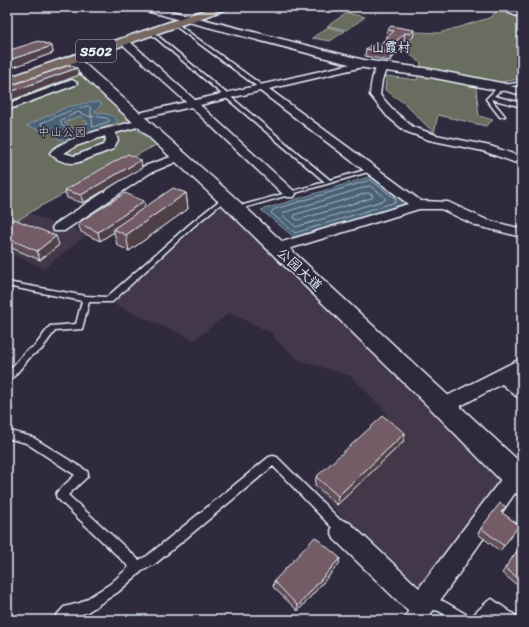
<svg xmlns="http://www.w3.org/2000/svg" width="529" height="627" font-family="Sriracha,'LXGW WenKai TC',sans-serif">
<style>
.built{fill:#433949}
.green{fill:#676d5f;stroke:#a8afac}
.water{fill:#4a6075;stroke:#899aa9;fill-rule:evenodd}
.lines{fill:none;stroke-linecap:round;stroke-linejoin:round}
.shore{stroke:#a9b7c4;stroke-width:1}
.lane-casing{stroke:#e8f1f8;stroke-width:3}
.street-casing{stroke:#e8f1f8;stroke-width:3}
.secondary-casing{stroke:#e8f1f8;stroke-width:3}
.primary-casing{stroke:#e8f1f8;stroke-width:3}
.lane{fill:#2f2a3d;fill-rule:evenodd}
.street{fill:#2f2a3d;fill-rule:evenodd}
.secondary{fill:#2f2a3d;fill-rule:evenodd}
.primary{fill:#776864;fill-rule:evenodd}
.wall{fill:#634e58;stroke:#e8f1f8}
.shaded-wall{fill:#504047;stroke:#e8f1f8}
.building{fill:#735b66;stroke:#e8f1f8}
.labels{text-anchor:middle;stroke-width:3;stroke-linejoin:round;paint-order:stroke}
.far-park-label{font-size:12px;fill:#aeb6b3;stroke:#2f2a3d}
.far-quarter-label{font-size:13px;fill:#e8f1f8;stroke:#2f2a3d}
.shield{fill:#2f2a3d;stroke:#b0b5c0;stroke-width:1}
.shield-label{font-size:13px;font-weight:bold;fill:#e8f1f8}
.street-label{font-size:14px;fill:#e8f1f8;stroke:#2f2a3d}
</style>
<rect width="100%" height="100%" fill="#2f2a3d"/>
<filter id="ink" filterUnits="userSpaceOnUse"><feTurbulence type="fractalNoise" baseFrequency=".025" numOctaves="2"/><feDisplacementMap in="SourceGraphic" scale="8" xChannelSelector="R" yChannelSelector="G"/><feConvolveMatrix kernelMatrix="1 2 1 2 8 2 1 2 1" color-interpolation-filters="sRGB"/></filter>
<g filter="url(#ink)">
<g class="built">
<polygon points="223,206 439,419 505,479 420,592 311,486 388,414 351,376 299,360 278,342 272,333 229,313 194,340 111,303 176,243"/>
<polygon points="29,213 55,225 62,220 85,236 44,268 7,252 7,227"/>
</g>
<g class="green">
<polygon points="503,7 522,7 522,80 519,79 476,87 479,116 493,120 486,126 438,115 434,133 403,102 385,90 386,76 417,80 421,63 403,49 416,32 439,33 489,18"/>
<polygon points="347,13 365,17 347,30 327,26"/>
<polygon points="328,27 345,31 330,41 312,38"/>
<path d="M75,69L128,118L127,122C136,131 148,136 158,144L39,207L7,227V93Z"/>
</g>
<g class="water">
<path d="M91,102H99L102,104L95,111V112C104,114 113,113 118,122L66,141L59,139L52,133L26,126L67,107ZM80,116L88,123L72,128L64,123L67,121Z"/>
<polygon points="372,176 408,203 294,237 261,210"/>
</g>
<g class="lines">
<g class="shore">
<polygon points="89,106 91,108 91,117 78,112 61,120 61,125 73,132 72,136 63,136 54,129 41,125 41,123 74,109"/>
<polygon points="92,116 107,118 110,121 93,127"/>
<polygon points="371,180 396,199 396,202 295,233 271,213 273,210"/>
<polygon points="370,186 385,197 385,200 296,227 282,215 283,213"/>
<polygon points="368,193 373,195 372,198 298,220 294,218 295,215"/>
</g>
<g class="lane-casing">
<g id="lane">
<polygon points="174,23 176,23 263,86 263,88 259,88 174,25"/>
<polygon points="150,31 152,31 330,180 372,168 375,170 237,210 233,210 233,208 325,182 150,33"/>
<polygon points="522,82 522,84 503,88 494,96 522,103 522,107 491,99 505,116 500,117 486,99 499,86"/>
<polygon points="225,196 227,197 227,199 194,226 112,302 89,302 82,329 55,331 41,350 32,355 10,381 7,382 7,373 26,351 35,346 50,326 76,324 82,301 7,286 7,282 86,296 107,297 190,224"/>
<polygon points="7,404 10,405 12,410 10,413 7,414"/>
<polygon points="7,430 32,437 87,471 88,474 87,477 68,495 139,560 147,556 269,457 273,456 277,457 346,526 348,530 346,534 342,535 338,534 273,466 155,564 142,571 118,592 86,613 71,617 68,620 54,620 56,616 64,607 80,603 110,584 129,567 57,498 56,495 57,492 75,475 26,443 7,438"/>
<path d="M434,598L445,602L469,616L470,618L472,616L488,601L492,599L516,616L518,620H502L492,613L485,620H453L439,611L434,610L424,612L418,620H404C411,604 418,600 434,598Z"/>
</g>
</g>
<g class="street-casing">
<g id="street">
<polygon points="495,7 506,7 522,13 522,18"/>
<polygon points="124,38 127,39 195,100 364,61 367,62 368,64 367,66 269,89 421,201 448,202 487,220 522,229 522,237 477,226 441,209 419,209 282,251 277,252 272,251 270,248 272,245 408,204 260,91 200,105 294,191 296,194 294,197 286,197 191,107 134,120 130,119 129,117 130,115 186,102 121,43 120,41 121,39"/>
<path d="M382,64L387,67L382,80L380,95L395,112L413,127L436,135L490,146L522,157V165L483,151L429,140L405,131L387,116L370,95C371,86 372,67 382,64Z"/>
<polygon points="72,80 77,83 75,85 7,110 7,104"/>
<polygon points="501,84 522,89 522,95 498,89 496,87"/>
<path d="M141,120L146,123L145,125L115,133L118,140L113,149L79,162C69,165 57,161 50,153C62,137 121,125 141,120ZM105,136L106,140L104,145L74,156L64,153L76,146Z"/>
<polygon points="179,154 183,155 185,157 183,159 150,173 64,231 54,231 52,228 54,225 142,167"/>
<polygon points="522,358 522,373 517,376 522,380 522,398 516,396 502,384 451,411 444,414 437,411 435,406 437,401"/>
<polygon points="515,467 522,469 522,483 430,615 421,618 412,615 334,539 331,531 334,523 342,520 350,523 419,588 508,470"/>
</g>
</g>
<g class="secondary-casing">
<g id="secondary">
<polygon points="138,7 155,7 364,60 430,69 501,83 506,84 508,87 506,90 501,91 430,77 364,68 139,9"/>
<polygon points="73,56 77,57 231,194 522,464 522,496 512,492 435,413 219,202 69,63 67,60 69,57"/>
</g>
</g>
<g class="primary-casing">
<polygon id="primary" points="213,7 228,7 227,9 7,86 7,78"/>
</g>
<use href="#lane" class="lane"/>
<use href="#street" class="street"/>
<use href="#secondary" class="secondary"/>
<use href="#primary" class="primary"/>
</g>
<g class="wall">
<polygon points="387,30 414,30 413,37 409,41 404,40 395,49 394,56 390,61 365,56 366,49 378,46 388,37 386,37"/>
<polygon points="52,46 53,53 11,68 7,66 7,51"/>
<polygon points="142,168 83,203 67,198 65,190"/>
<polygon points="186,193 188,209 129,251 117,245 114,232 100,241 81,232 78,223 145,207"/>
<polygon points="7,224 59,245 40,260 7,246"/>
<polygon points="405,433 403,442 337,505 315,485 316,477"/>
<polygon points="502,513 519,525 500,551 478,534 481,528"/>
<polygon points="522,544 522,589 502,573"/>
<polygon points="339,564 298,611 273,587 274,581"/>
</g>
<g class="shaded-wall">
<polygon points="414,30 413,37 409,41 410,34"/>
<polygon points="405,33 404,40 390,53 389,48"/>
<polygon points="52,46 53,53 11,68 9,60"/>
<polygon points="395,49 394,56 390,61 391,53"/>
<polygon points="77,68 79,75 7,102 7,93"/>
<polygon points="141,160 142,168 83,203 81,195"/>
<polygon points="186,193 188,209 129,251 126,235"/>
<polygon points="144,201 146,210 113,229 114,232 100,241 98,232"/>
<polygon points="56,236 59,245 40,260 37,251"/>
<polygon points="405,433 403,442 337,505 338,496"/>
<polygon points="340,558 339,564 298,611 298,606"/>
</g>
<g class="building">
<polygon points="391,26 414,30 410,34 405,33 389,48 395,49 391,53 366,49 370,45 378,46 394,31 387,30"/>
<polygon points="39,41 52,46 9,60 7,60 7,51"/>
<polygon points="70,65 77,68 7,93 7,87"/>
<polygon points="128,154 141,160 81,195 65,190"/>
<polygon points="173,188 186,193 126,235 113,229"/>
<polygon points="125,193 144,201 98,232 78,223"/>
<polygon points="14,219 56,236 37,251 7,238 7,224"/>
<polygon points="383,416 405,433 338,496 316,477"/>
<polygon points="500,503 506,507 501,512 519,525 504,546 481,528"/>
<polygon points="315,537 340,558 298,606 274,581"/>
<polygon points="522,544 522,581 505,568"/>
</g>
</g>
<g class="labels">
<g class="far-park-label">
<text x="62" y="136">中山公园</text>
</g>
<g class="far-quarter-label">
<text x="391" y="52">山霞村</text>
</g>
<rect class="shield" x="76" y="40" width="40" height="22" rx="3"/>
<g class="shield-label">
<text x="96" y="56">S502</text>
</g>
<g class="street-label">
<text transform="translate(300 269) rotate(43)" y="5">公园大道</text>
</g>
</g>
<rect width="529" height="627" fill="none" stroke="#2f2a3d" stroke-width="24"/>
<rect x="12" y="12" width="505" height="603" fill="none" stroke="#e8f1f8" stroke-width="1.5" filter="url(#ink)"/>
</svg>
